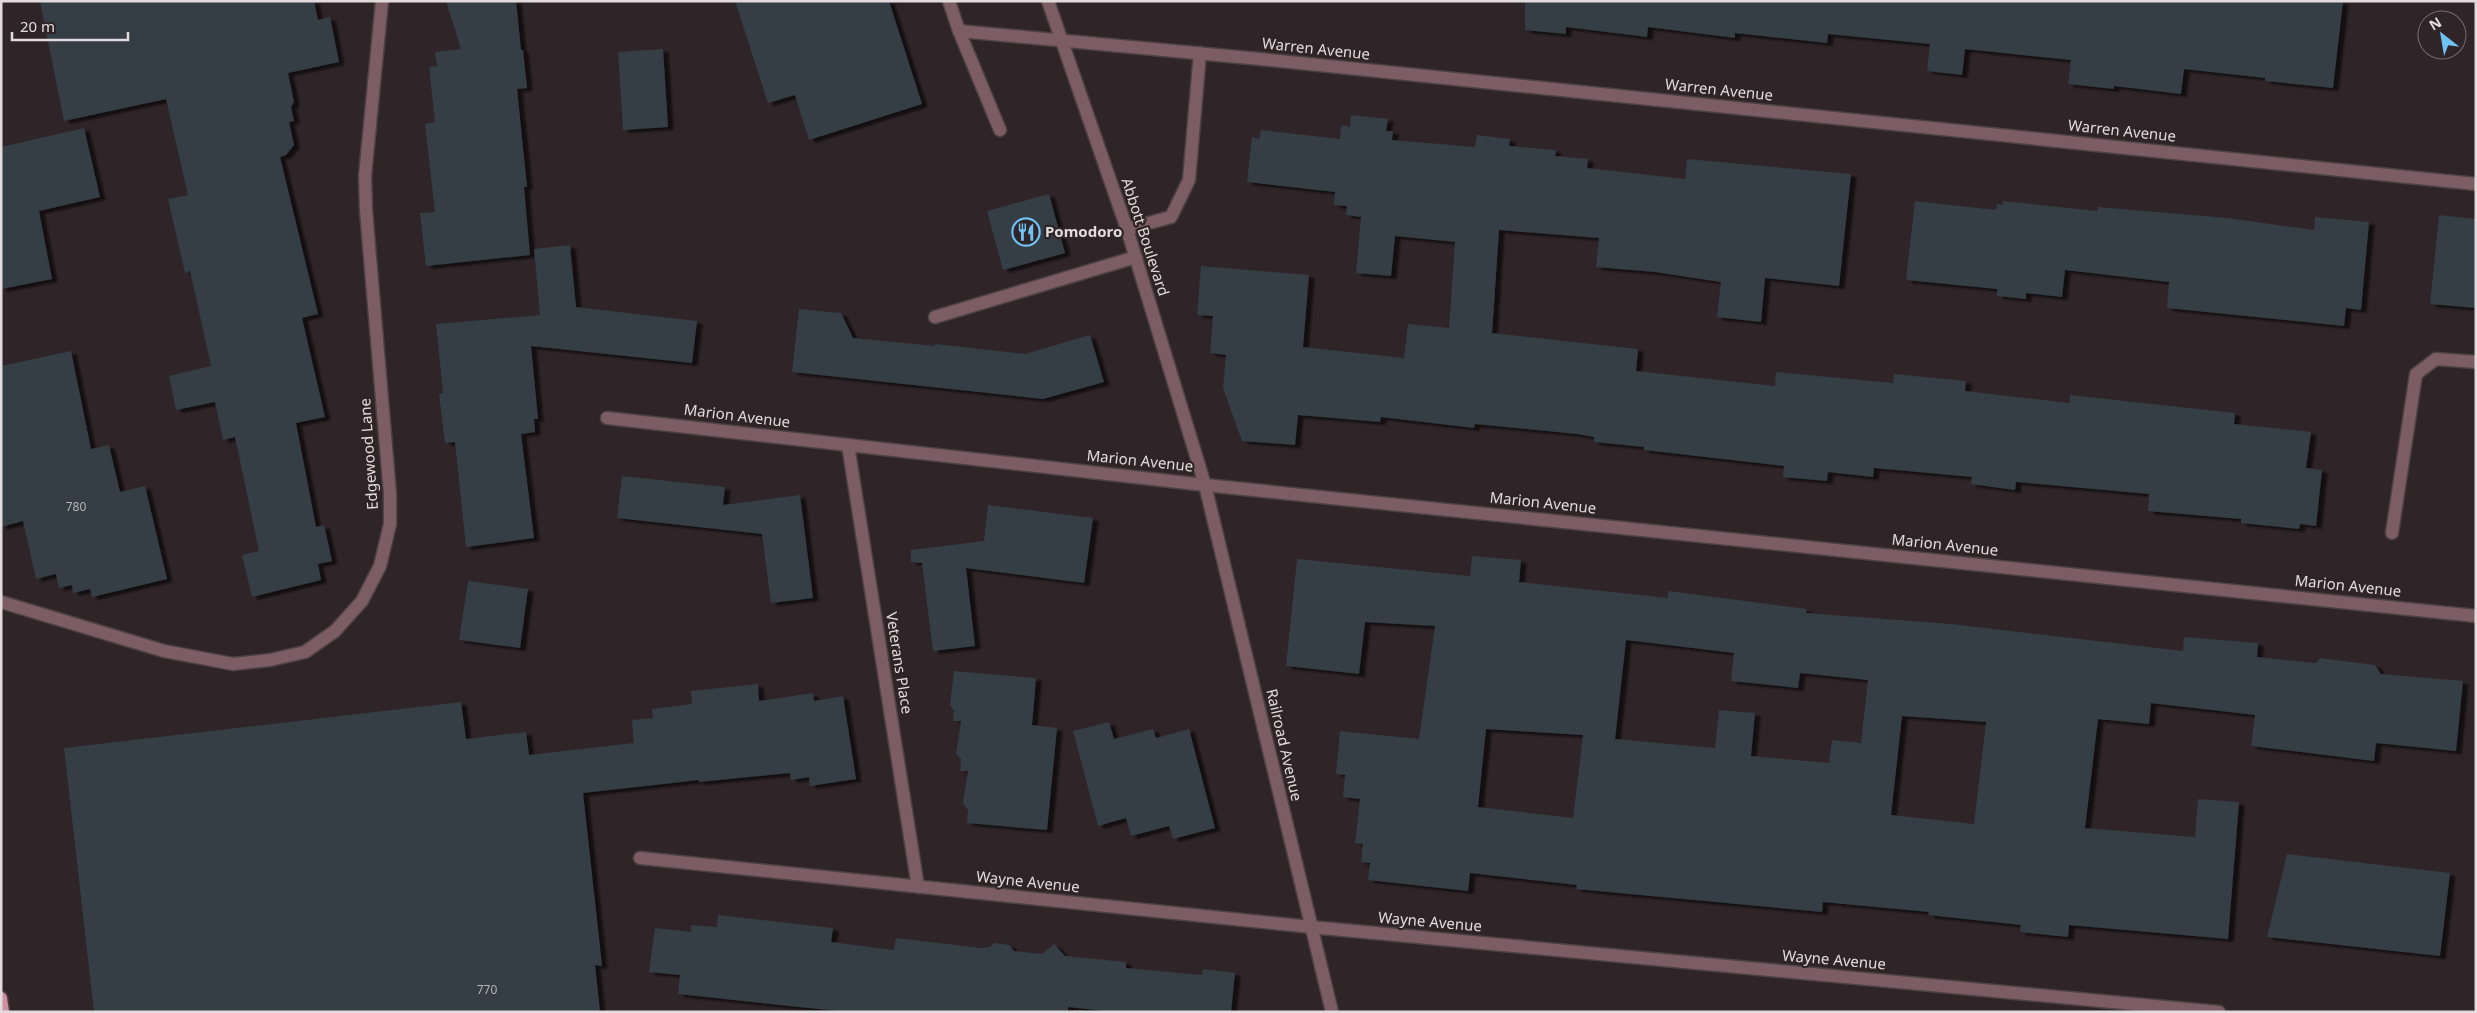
<svg xmlns="http://www.w3.org/2000/svg" width="2477" height="1013" font-family="'Noto Sans',sans-serif">
<style>
.building{fill:#343d44;fill-rule:evenodd;filter:url(#shadow)}
.lines{fill:none;stroke-linecap:round;stroke-linejoin:round}
.minor-casing{stroke:#4c4144;stroke-width:15}
.major-casing{stroke:#4c4144;stroke-width:15}
.minor{stroke:#7c5c65;stroke-width:12}
.major{stroke:#d18ea2;stroke-width:12}
.labels{text-anchor:middle;stroke-width:4.5;stroke-linejoin:round;paint-order:stroke}
.number-label{font-size:12px;fill:#b6b4b7}
.street-label{font-size:15px;fill:#e2dbdd;stroke:#2f2427}
.poi-label{font-size:15px;font-weight:bold;fill:#e2dbdd;stroke:#2f2427;text-anchor:start}
</style>
<defs>
<filter id="shadow"><feDropShadow dx="5.5" dy="3" stdDeviation="1" flood-color="#0009"/></filter>
</defs>
<rect width="100%" height="100%" fill="#2f2427"/>
<g class="building">
<polygon points="40,1 314,1 318,20 330,17 339,62 288,73 294,102 291,107 294,121 289,122 294,145 286,155 280,157 318,314 302,318 325,417 296,423 316,527 324,525 332,561 318,564 321,580 252,597 242,555 259,551 235,437 223,440 215,402 176,410 169,376 211,366 190,271 185,273 168,199 188,195 166,99 64,121"/>
<polygon points="446,1 516,1 521,50 523,50 527,88 517,89 527,187 524,187 530,255 426,266 420,213 435,212 425,124 435,122 429,67 437,66 435,52 461,49"/>
<polygon points="735,1 889,1 922,104 809,140 795,95 768,103"/>
<polygon points="1525,1 2343,1 2333,88 2265,81 2265,78 2184,69 2181,94 2114,86 2114,89 2068,84 2071,60 1965,49 1962,75 1927,71 1930,44 1828,34 1827,43 1735,33 1735,38 1648,27 1647,37 1566,27 1566,34 1525,30"/>
<polygon points="663,49 668,127 623,130 618,52"/>
<polygon points="1351,115 1388,119 1386,131 1393,131 1392,140 1475,147 1477,135 1510,139 1509,146 1556,150 1555,156 1588,159 1587,168 1685,179 1687,159 1851,174 1839,286 1765,278 1761,322 1717,317 1721,282 1655,272 1596,267 1599,238 1499,230 1492,333 1638,349 1636,371 1775,386 1776,372 1893,383 1894,374 1966,381 1965,391 2070,403 2070,395 2235,413 2234,424 2311,432 2306,468 2322,470 2316,526 2300,524 2299,529 2241,523 2241,519 2148,511 2149,494 2016,482 2015,490 1971,484 1972,477 1874,468 1873,477 1828,472 1827,481 1783,477 1784,466 1644,450 1644,447 1594,442 1594,437 1577,434 1475,424 1474,428 1381,417 1380,422 1298,415 1295,445 1242,441 1223,388 1226,355 1210,353 1213,316 1197,315 1201,266 1309,275 1303,347 1404,358 1408,324 1449,328 1455,242 1395,236 1391,276 1356,273 1361,217 1346,215 1347,206 1334,205 1335,192 1247,182 1252,137 1259,139 1261,130 1340,139 1341,125 1350,127"/>
<polygon points="84,128 100,197 39,211 52,279 1,289 1,147"/>
<polygon points="1049,194 1065,253 1003,270 987,211"/>
<polygon points="1915,201 1996,210 1997,204 2003,205 2003,201 2097,211 2098,207 2227,218 2314,230 2315,217 2369,222 2361,310 2346,308 2344,326 2167,308 2169,282 2065,270 2062,297 2026,293 2026,299 1997,296 1997,289 1906,280"/>
<polygon points="2439,215 2476,219 2476,308 2430,304"/>
<polygon points="570,245 576,307 697,321 692,363 531,346 538,419 534,419 535,432 521,434 534,538 466,547 455,442 445,443 439,394 443,393 436,324 540,315 534,249"/>
<polygon points="799,309 841,313 853,338 935,346 935,344 1025,354 1090,335 1104,382 1043,399 792,372"/>
<polygon points="71,351 91,449 109,445 120,492 145,486 167,579 92,597 90,589 73,593 72,585 59,588 56,574 36,579 23,521 1,527 1,366"/>
<polygon points="622,476 725,487 723,505 800,495 813,598 771,603 762,534 617,518"/>
<polygon points="988,505 1093,518 1084,583 966,568 975,646 933,651 922,563 911,562 911,550 984,541"/>
<path d="M1472,556L1521,560L1519,582L1668,598V591L1807,609L1806,613L1951,624L2183,651L2184,637L2258,643L2257,657L2316,663L2320,658L2375,665L2381,674L2463,681L2456,751L2376,743L2374,761L2251,746L2255,715L2151,703L2149,724L2098,719L2085,828L2195,837L2198,799L2239,802L2228,939L2069,925L2068,937L2020,932L2021,925L1928,915L1929,912L1823,902L1822,912L1576,889L1577,885L1470,873L1468,891L1368,880L1370,863L1361,862L1363,844L1355,843L1360,799L1343,797L1345,775L1336,774L1340,731L1419,739L1435,626L1365,622L1359,674L1286,666L1297,559L1470,576ZM1626,640L1734,653L1731,681L1798,688L1800,673L1868,680L1861,743L1832,740L1829,763L1751,756L1755,713L1719,710L1715,748L1615,739ZM1902,716L1986,722L1974,824L1891,815ZM1486,729L1583,735L1573,818L1478,807Z"/>
<polygon points="468,581 528,589 520,648 459,640"/>
<polygon points="954,671 1036,678 1032,725 1057,728 1047,830 967,823 968,810 963,803 968,771 960,771 961,759 956,754 961,721 953,721 954,711 950,705"/>
<polygon points="758,684 759,701 813,693 814,701 843,696 856,779 810,786 809,777 791,780 790,773 699,782 699,780 583,793 602,966 595,965 600,1012 94,1012 64,748 461,702 466,739 526,732 529,755 634,743 632,720 653,718 652,709 692,704 691,691"/>
<polygon points="1109,722 1114,739 1153,729 1156,738 1189,729 1215,828 1173,839 1169,826 1131,836 1126,818 1098,826 1073,731"/>
<polygon points="2287,854 2450,873 2440,956 2267,937"/>
<polygon points="718,915 833,928 831,942 894,950 896,938 981,948 990,947 994,943 1009,945 1014,951 1042,954 1054,944 1065,956 1126,962 1126,968 1202,975 1203,969 1235,973 1231,1012 1116,1012 1068,1007 1068,1012 847,1012 678,994 680,975 649,972 655,928 691,932 691,925 717,927"/>
</g>
<g class="lines">
<g class="minor-casing">
<g id="minor">
<polyline points="949,1 959,31 1000,130"/>
<polyline points="1048,1 1127,229 1205,485 1332,1012"/>
<polyline points="959,31 1260,59 2476,184"/>
<polyline points="1127,229 1171,217 1189,180 1200,53"/>
<polyline points="935,317 1136,257"/>
<polyline points="607,418 1205,485 2476,616"/>
<polyline points="848,445 918,887"/>
<polyline points="2392,533 2416,374 2436,359 2476,362"/>
<polyline points="1,602 164,651 233,664 270,660 305,652 335,631 362,601 380,566 390,524 390,494 366,210 365,176 382,1"/>
<polyline points="640,858 1311,927 2219,1012"/>
</g>
</g>
<g class="major-casing">
<polyline id="major" points="1,998 3,1012"/>
</g>
<use href="#minor" class="minor"/>
<use href="#major" class="major"/>
</g>
<defs>
<g id="restaurant-ring" transform="scale(1.4375)"><circle r="9.5" fill="#2f2427" stroke="#6fc2f4" stroke-width="1.5"/><path d="M-5-6h1v4h1v-4h1v4h1v-4h1v5L-1.5 .5V6h-2V.5L-5-1ZM5-6V6H3V1.5H1.5Q1.5-4 5-6Z" fill="#6fc2f4"/></g>
</defs>
<g fill-rule="evenodd">
<use href="#restaurant-ring" x="1026" y="232"/>
</g>
<g class="labels">
<g class="number-label">
<text x="76" y="511">780</text>
<text x="487" y="994">770</text>
</g>
<g class="street-label">
<text transform="translate(1316 49) rotate(6)" y="5">Warren Avenue</text>
<text transform="translate(1719 90) rotate(6)" y="5">Warren Avenue</text>
<text transform="translate(2122 131) rotate(6)" y="5">Warren Avenue</text>
<text transform="translate(1145 237) rotate(72)" y="5">Abbott Boulevard</text>
<text transform="translate(737 416) rotate(7)" y="5">Marion Avenue</text>
<text transform="translate(369 454) rotate(-94)" y="5">Edgewood Lane</text>
<text transform="translate(1140 461) rotate(6)" y="5">Marion Avenue</text>
<text transform="translate(1543 503) rotate(6)" y="5">Marion Avenue</text>
<text transform="translate(1945 545) rotate(6)" y="5">Marion Avenue</text>
<text transform="translate(2348 586) rotate(6)" y="5">Marion Avenue</text>
<text transform="translate(899 663) rotate(81)" y="5">Veterans Place</text>
<text transform="translate(1284 745) rotate(77)" y="5">Railroad Avenue</text>
<text transform="translate(1028 882) rotate(6)" y="5">Wayne Avenue</text>
<text transform="translate(1430 922) rotate(5)" y="5">Wayne Avenue</text>
<text transform="translate(1834 960) rotate(5)" y="5">Wayne Avenue</text>
</g>
<g class="poi-label">
<text x="1045" y="237">Pomodoro</text>
</g>
</g>
<rect width="2477" height="1013" fill="none" stroke="#e2dbdd" stroke-width="5"/>
<g transform="translate(2442 35) rotate(329)"><circle r="24" fill="#2f2427" stroke="#776d70"/>
<path d="M0-4L9 19L0 12L-9 19Z" fill="#6fc2f4"/>
<text y="-8" font-size="14" font-weight="bold" text-anchor="middle" fill="#e2dbdd">N</text>
</g>
<path d="M12 32v8h116v-8" fill="none" stroke="#e2dbdd" stroke-width="2.5"/>
<text x="20" y="32" font-size="15" fill="#e2dbdd" stroke="#2f2427" stroke-width="4" paint-order="stroke">20 m</text>
</svg>
